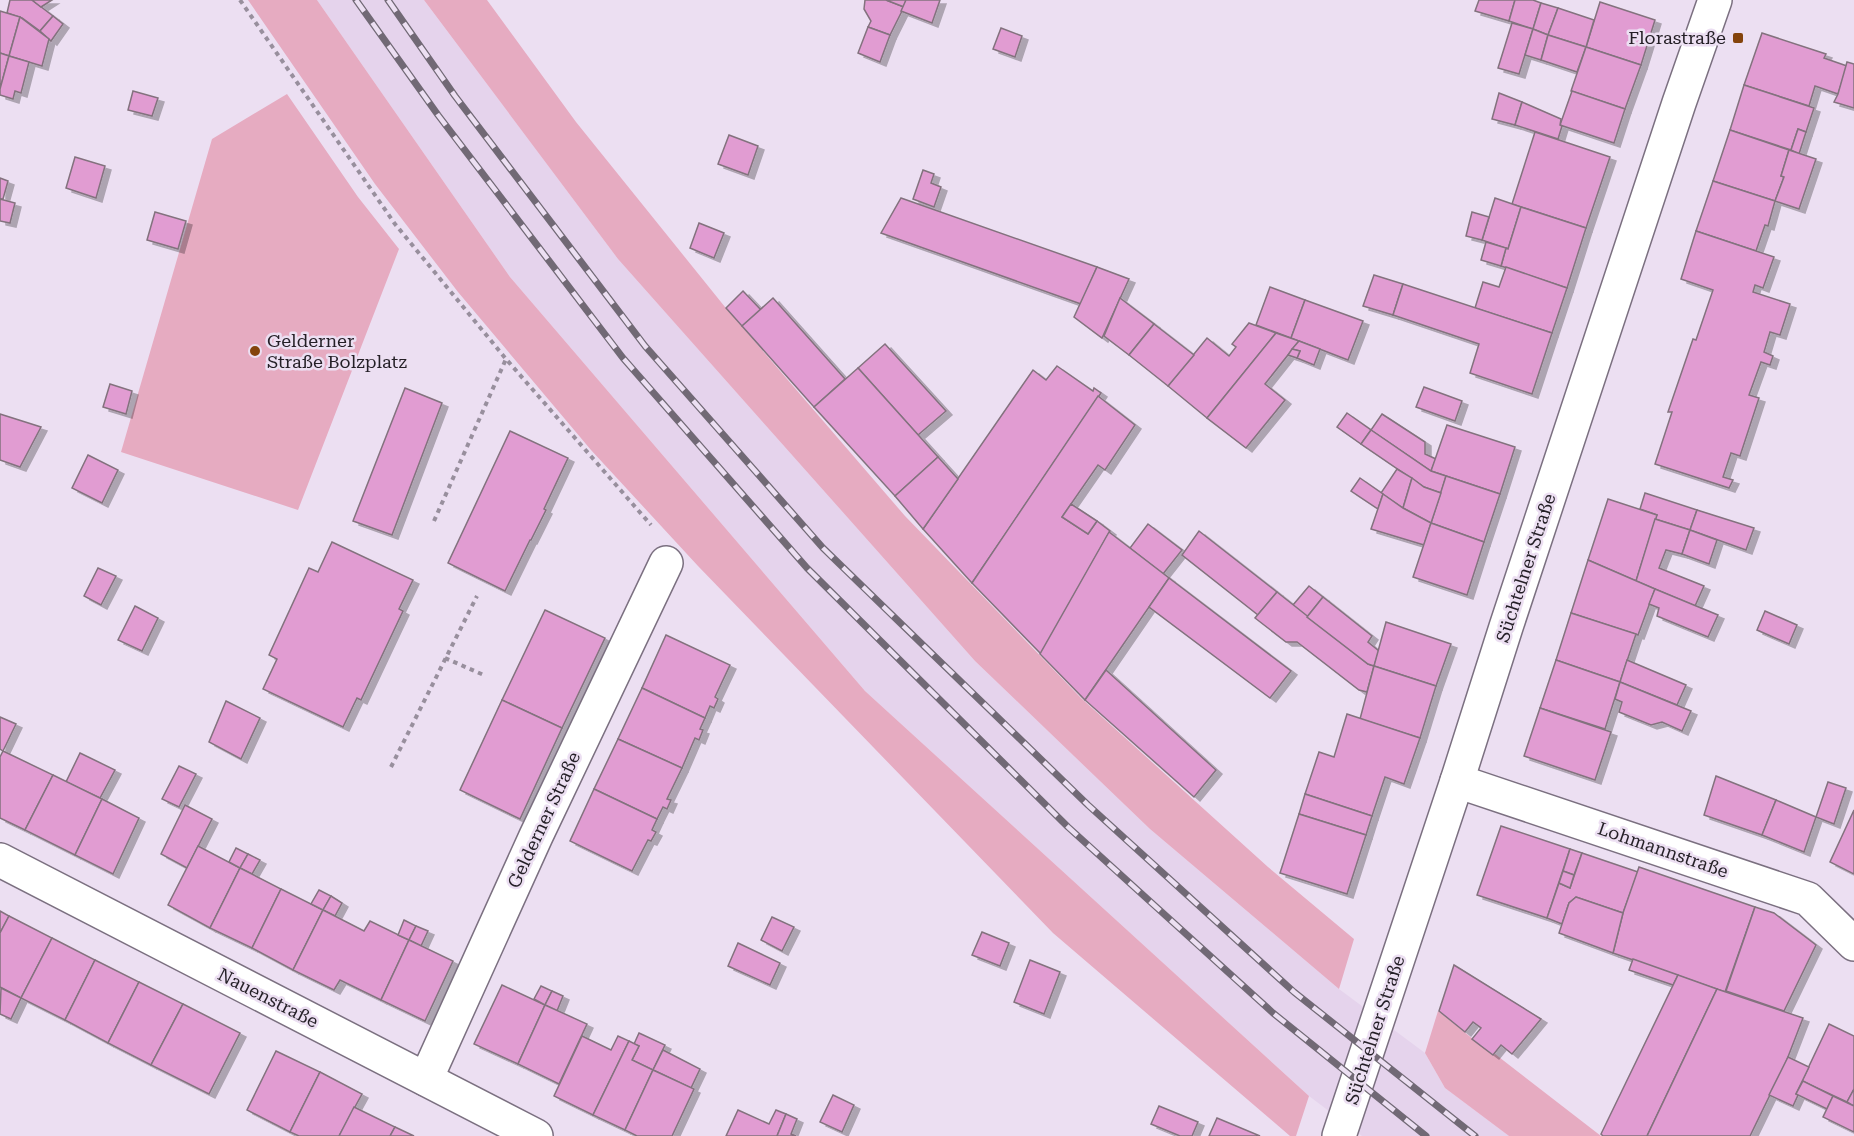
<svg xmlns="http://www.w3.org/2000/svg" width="1854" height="1136" font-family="'Roboto Serif',serif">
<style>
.built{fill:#e5d3ec}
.green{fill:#e6abc1}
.building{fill:#e19cd2;stroke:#83727e;stroke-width:1.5;filter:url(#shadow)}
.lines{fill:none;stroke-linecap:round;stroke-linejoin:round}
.street-casing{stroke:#7b7080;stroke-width:36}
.secondary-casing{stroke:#7b7080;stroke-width:36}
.path{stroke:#988f9d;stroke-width:4;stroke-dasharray:4.5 4.5;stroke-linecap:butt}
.street{stroke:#fff;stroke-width:33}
.secondary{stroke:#fff;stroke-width:33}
.rail-casing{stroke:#716975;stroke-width:7}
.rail{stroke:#ecdff2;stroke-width:4.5;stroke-dasharray:14;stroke-linecap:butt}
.poi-dot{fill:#84430c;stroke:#ecdff2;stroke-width:2}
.labels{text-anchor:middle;stroke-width:5;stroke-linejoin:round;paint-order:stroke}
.poi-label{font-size:18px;fill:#241f26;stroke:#ecdff2;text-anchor:end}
.street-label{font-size:18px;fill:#241f26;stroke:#ecdff2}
</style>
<defs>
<filter id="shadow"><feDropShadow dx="6" dy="4" stdDeviation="0" flood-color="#0004"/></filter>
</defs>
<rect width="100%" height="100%" fill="#ecdff2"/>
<polygon class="built" points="317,0 424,0 618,259 975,661 1150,829 1339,989 1425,1053 1445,1088 1509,1136 1362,1136 1309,1096 865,691 510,277"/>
<g class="green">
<polygon points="248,0 317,0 510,277 865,691 1309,1096 1296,1136 1290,1136 1053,933 698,566 591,450 458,292 375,184"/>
<polygon points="424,0 487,0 576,122 725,307 905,516 1081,698 1268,867 1354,939 1339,989 1150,829 975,661 618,259"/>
<polygon points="287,94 358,197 399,249 298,510 121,452 212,139"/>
<polygon points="1438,1011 1493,1055 1495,1054 1601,1136 1509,1136 1445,1088 1425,1053"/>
</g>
<g class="building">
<polygon points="10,0 32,0 53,16 40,31 22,18 7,13"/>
<polygon points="32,0 52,0 41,7"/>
<polygon points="865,0 886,0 904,7 890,35 868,27 871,21 864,9"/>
<polygon points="886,0 906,0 904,7"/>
<polygon points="906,0 940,0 932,23 901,11"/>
<polygon points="1479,0 1515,0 1509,21 1475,11"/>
<polygon points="1515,0 1533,0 1541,3 1533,29 1509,21"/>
<polygon points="1600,2 1655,20 1641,65 1586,47"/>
<polygon points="1541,3 1558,8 1548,35 1533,29"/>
<polygon points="1558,8 1594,20 1586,47 1548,35"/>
<polygon points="0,11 20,17 9,56 0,53"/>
<polygon points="53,16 63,24 51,41 40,31"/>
<polygon points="20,17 49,39 42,66 9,56"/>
<polygon points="1512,23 1533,29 1519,74 1498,68"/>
<polygon points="868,27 890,35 880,62 858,53"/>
<polygon points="1001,28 1022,36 1015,57 993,49"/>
<polygon points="1533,29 1548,35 1541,60 1525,55"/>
<polygon points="1762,33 1826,54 1824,58 1847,66 1838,94 1815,86 1809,106 1744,85"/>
<polygon points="1548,35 1586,47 1577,72 1541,60"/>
<polygon points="1586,47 1641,65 1625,109 1571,91"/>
<polygon points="0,53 9,56 0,89"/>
<polygon points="9,56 29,62 21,93 15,91 13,99 0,95 0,89"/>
<polygon points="1847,62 1854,64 1854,108 1834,102 1838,94"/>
<polygon points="1744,85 1814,108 1806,132 1798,129 1791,150 1730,130"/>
<polygon points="133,91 158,98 152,116 128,110"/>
<polygon points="1572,91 1625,109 1614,143 1560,125"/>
<polygon points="1499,93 1522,102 1515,125 1492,119"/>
<polygon points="1522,102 1561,119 1560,125 1562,126 1558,139 1515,125"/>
<polygon points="1798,129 1806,132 1799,154 1791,150"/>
<polygon points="1730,130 1789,150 1781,176 1784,177 1775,201 1713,181"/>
<polygon points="1535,132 1610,157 1586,228 1512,204"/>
<polygon points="729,135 758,146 748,175 718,164"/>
<polygon points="1789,150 1816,159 1799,209 1775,201 1784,177 1781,176"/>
<polygon points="75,157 105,166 96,198 66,188"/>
<polygon points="923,170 934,174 931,183 941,187 934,207 913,199"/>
<polygon points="0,178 8,181 3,199 0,199"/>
<polygon points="1713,181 1775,201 1768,226 1765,225 1756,251 1696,231"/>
<polygon points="901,198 1097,267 1081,304 881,233"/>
<polygon points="1495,198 1521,207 1508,249 1482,240"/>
<polygon points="0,199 15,203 10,223 0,221"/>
<polygon points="1521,207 1586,228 1567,288 1501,266 1506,248 1508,249"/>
<polygon points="155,212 186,221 178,249 147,240"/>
<polygon points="1472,212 1489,217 1482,240 1466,236"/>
<polygon points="699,223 724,233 714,258 690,248"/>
<polygon points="1696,231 1774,257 1763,288 1755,285 1753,292 1790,304 1780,335 1770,332 1764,352 1773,356 1770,365 1761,362 1749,395 1759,398 1740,456 1731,453 1723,477 1733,480 1729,488 1655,464 1672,412 1668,412 1693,339 1696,340 1713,290 1681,279"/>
<polygon points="1486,242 1506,248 1501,266 1481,260"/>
<polygon points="1097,267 1129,279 1102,338 1074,317"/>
<polygon points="1506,267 1567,288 1552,333 1475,308 1483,282 1499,287"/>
<polygon points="1374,275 1403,284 1393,315 1363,306"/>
<polygon points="1403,284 1552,333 1532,394 1470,373 1479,344 1393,315"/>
<polygon points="1270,287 1305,300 1291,338 1256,325"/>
<polygon points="743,291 761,310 742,326 726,308"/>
<polygon points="773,298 845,379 814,407 742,326"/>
<polygon points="1120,298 1154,324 1129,355 1104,336"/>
<polygon points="1305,300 1363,321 1348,360 1291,338"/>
<polygon points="1249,323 1276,333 1207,418 1168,386 1207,338 1229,356 1236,347 1232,344"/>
<polygon points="1154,324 1194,355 1168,386 1129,355"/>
<polygon points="1276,333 1299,341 1265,384 1285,400 1246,448 1207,418"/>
<polygon points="1299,341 1320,349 1314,365 1297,358 1300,351 1292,349"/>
<polygon points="885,344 946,411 918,435 858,368"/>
<polygon points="1292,349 1300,351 1297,358 1288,355"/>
<polygon points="1057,366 1093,391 1094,388 1101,393 972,583 923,529 1033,370 1046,380"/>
<polygon points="858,368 938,457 895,496 814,407"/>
<polygon points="110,384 132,391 126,414 103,407"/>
<polygon points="1424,387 1462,401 1455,421 1416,407"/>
<polygon points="405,388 442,403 392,535 353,521"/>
<polygon points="1098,396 1135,425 1105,470 1098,465 1062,517 1088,534 1097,521 1110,531 1041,654 972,583"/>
<polygon points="1347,413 1371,430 1361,444 1337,427"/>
<polygon points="0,414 41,427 20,467 0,460"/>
<polygon points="1382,414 1425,442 1425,454 1436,459 1431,471 1371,430"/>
<polygon points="1447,425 1515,447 1500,494 1431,471"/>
<polygon points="1371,430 1431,471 1446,476 1441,493 1424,487 1361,444"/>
<polygon points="510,431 568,458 544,509 546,510 531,540 530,540 505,591 448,563"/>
<polygon points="88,455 118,470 102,503 72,488"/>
<polygon points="938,457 958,479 923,529 895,496"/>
<polygon points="1397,469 1412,478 1403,508 1381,493"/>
<polygon points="1446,476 1500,494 1484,542 1431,523"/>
<polygon points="1360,478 1383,494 1378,509 1351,491"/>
<polygon points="1412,478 1424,487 1441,493 1431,523 1403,508"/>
<polygon points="1645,493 1697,510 1690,530 1655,519 1657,515 1640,509"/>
<polygon points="1383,494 1403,508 1431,523 1424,545 1371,529"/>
<polygon points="1608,499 1657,515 1636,581 1588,560"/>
<polygon points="1071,504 1097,521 1088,534 1062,517"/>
<polygon points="1697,510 1754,528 1746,550 1690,530"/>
<polygon points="1655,519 1690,530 1682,554 1666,550 1659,568 1704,586 1695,606 1636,581"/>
<polygon points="1431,523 1484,542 1467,595 1413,577"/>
<polygon points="1148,524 1182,550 1163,574 1130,548"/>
<polygon points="1690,530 1717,540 1709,564 1682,554"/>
<polygon points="1199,531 1277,592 1258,615 1182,555"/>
<polygon points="1109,532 1169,578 1085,700 1040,654"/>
<polygon points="332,542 413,580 399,609 403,611 361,700 357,698 343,727 263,689 277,659 269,655 309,568 318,572"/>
<polygon points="1588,560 1655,589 1638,635 1571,613"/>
<polygon points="98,568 116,576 101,605 84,596"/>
<polygon points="1169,578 1291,671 1270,698 1149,607"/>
<polygon points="1309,586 1323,597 1307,617 1293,605"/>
<polygon points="1655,589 1718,615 1708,637 1657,616 1659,608 1649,604"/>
<polygon points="1277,592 1368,664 1374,666 1367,692 1359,690 1297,642 1286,642 1255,618"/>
<polygon points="1323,597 1372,636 1368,642 1379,651 1374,666 1368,664 1307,617"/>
<polygon points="135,606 158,618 142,651 118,640"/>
<polygon points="545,610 605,638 562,728 502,700"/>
<polygon points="1765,611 1797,625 1789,644 1757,630"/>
<polygon points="1571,613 1636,634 1620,682 1556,660"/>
<polygon points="1386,622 1451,644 1436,686 1374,666"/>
<polygon points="666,635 730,665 715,697 718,699 714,708 710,706 705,718 642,688"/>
<polygon points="1556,660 1620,682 1605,729 1540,708"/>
<polygon points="1627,660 1686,685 1677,705 1620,682"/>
<polygon points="1374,666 1436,686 1420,738 1360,719"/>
<polygon points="1106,670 1216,770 1194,797 1085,700"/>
<polygon points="1620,682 1691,711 1682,731 1662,722 1651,725 1619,712 1622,702 1615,699"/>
<polygon points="642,688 705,718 700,729 703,730 699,740 695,738 682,768 618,739"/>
<polygon points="502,700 562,728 520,819 460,790"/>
<polygon points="226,701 260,718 241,759 209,742"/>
<polygon points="1540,708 1611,732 1595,780 1524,756"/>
<polygon points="1347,714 1420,738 1404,784 1385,777 1372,816 1305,794 1319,752 1334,757"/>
<polygon points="0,717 16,724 3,751 0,749"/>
<polygon points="618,739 682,768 667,799 671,800 667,809 663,807 657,819 594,789"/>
<polygon points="3,751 53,775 25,830 0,818 0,757"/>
<polygon points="80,753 115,770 100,798 66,782"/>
<polygon points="179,766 196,774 179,807 162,799"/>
<polygon points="53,775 102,799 75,855 25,830"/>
<polygon points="1716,776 1776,800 1762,835 1704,815"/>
<polygon points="1828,782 1846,788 1834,824 1816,817"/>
<polygon points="594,789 657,819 652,830 656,832 651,841 648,840 632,871 570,841"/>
<polygon points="1305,794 1372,816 1366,835 1299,814"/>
<polygon points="102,799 139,818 113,874 75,855"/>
<polygon points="1776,800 1816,817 1804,852 1762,835"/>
<polygon points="185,805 212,819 187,868 161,854"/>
<polygon points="1854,810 1854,874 1830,862"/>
<polygon points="1299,814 1366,835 1347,894 1280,873"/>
<polygon points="1501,826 1570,849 1547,918 1477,895"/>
<polygon points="198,846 240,868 210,928 168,905"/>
<polygon points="236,848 248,854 240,868 229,862"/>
<polygon points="1570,849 1582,853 1574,875 1563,871"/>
<polygon points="1582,853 1638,872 1623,913 1576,897 1569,903 1562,924 1547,918 1559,883 1570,888"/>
<polygon points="248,854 260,860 252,874 240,868"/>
<polygon points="1639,867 1755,907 1725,992 1613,953 1623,913"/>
<polygon points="240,868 281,889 252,948 210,928"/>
<polygon points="1563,871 1574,875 1570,888 1559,883"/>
<polygon points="281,889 323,910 293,970 252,948"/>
<polygon points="319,890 331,896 323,910 311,904"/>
<polygon points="331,896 342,903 335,916 323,910"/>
<polygon points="1576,897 1623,913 1613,953 1559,933 1569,903"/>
<polygon points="1755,907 1774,913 1816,945 1784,1011 1726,991"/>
<polygon points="323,910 364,931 370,921 409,940 381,1000 340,980 334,990 293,970"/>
<polygon points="0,911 9,916 0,933"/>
<polygon points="9,916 52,938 21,998 0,987 0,933"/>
<polygon points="772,917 794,927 782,951 761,940"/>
<polygon points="404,920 416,926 409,940 398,935"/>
<polygon points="416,926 428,931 421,946 409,940"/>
<polygon points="982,932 1009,943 1000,966 972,955"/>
<polygon points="52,938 95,960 65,1020 21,998"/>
<polygon points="409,940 453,961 425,1021 381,1000"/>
<polygon points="738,943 780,963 770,985 728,966"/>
<polygon points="1633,959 1678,975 1673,985 1629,970"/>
<polygon points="95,960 139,982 108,1043 65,1020"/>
<polygon points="1030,960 1060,972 1044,1014 1014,1002"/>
<polygon points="1454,965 1541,1019 1512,1054 1501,1045 1493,1055 1472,1039 1481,1028 1473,1022 1465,1032 1439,1011"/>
<polygon points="1678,975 1717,989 1647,1136 1603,1136 1601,1134"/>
<polygon points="139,982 183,1004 151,1065 108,1043"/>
<polygon points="502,985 545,1005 518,1064 474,1044"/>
<polygon points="541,986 552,991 545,1005 534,999"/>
<polygon points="1,988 21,998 11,1019 0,1014"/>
<polygon points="1717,989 1803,1018 1786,1062 1750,1136 1647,1136"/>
<polygon points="552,991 563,996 557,1011 545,1005"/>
<polygon points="183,1004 240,1033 209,1094 151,1065"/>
<polygon points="545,1005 587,1024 559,1084 518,1064"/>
<polygon points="1829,1024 1854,1036 1854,1089 1847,1102 1802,1081"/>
<polygon points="639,1033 665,1045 653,1070 632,1060 639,1046 634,1044"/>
<polygon points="582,1036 611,1050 618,1036 629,1041 593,1115 554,1096"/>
<polygon points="629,1041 639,1046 632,1060 653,1070 625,1130 593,1115"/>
<polygon points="663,1050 700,1069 691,1088 653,1070"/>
<polygon points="276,1051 320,1072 290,1132 247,1110"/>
<polygon points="1788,1057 1809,1067 1796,1094 1798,1095 1793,1106 1769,1095"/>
<polygon points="653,1070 694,1089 672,1136 637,1136 625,1130"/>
<polygon points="320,1072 362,1094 339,1136 299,1136 290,1132"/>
<polygon points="1803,1081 1833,1096 1827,1109 1796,1094"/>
<polygon points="1854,1089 1854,1106 1847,1102"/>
<polygon points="833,1095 854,1105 842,1132 820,1122"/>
<polygon points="1833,1096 1854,1106 1854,1132 1823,1117"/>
<polygon points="1159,1106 1198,1122 1192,1136 1180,1136 1151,1124"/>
<polygon points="354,1107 395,1127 390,1136 339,1136"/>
<polygon points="738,1110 769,1124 776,1110 786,1114 777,1136 726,1136"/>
<polygon points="786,1114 797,1119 791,1134 796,1136 777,1136"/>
<polygon points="1217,1118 1260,1136 1209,1136"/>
<polygon points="395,1127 414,1136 390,1136"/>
</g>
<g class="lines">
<g class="street-casing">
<g id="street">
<polyline points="1457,781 1808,899 1854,944"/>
<polyline points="0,860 536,1136"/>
<polyline points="426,1079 536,836 666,563"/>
</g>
</g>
<g class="secondary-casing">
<polyline id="secondary" points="1339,1136 1457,781 1506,627 1679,103 1715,0"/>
</g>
<g class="path">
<polyline points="240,0 395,224 506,359 651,525"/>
<polyline points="434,521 506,359"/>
<polyline points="445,658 486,676"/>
<polyline points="391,767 477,596"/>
</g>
<use href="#street" class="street"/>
<use href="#secondary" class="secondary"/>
<g class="rail-casing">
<g id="rail">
<polyline points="356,0 438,115 623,358 807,568 1068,827 1273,1013 1426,1136"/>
<polyline points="388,0 455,96 645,346 823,548 1088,805 1294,992 1475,1136"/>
</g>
</g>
<use href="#rail" class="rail"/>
</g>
<g class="poi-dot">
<rect x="1732" y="32" width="12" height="12" rx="3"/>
<circle cx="255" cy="351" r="6"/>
</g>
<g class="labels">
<g class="poi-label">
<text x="1726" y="44">Florastraße</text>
<text x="267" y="347" text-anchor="start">Gelderner<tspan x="267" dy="21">Straße Bolzplatz</tspan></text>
</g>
<g class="street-label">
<text transform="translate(1526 568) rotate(-72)" y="6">Süchtelner Straße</text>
<text transform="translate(544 820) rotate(-65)" y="6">Gelderner Straße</text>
<text transform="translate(1663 850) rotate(19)" y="6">Lohmannstraße</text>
<text transform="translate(268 998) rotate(27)" y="6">Nauenstraße</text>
<text transform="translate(1375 1030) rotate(-72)" y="6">Süchtelner Straße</text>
</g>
</g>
</svg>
